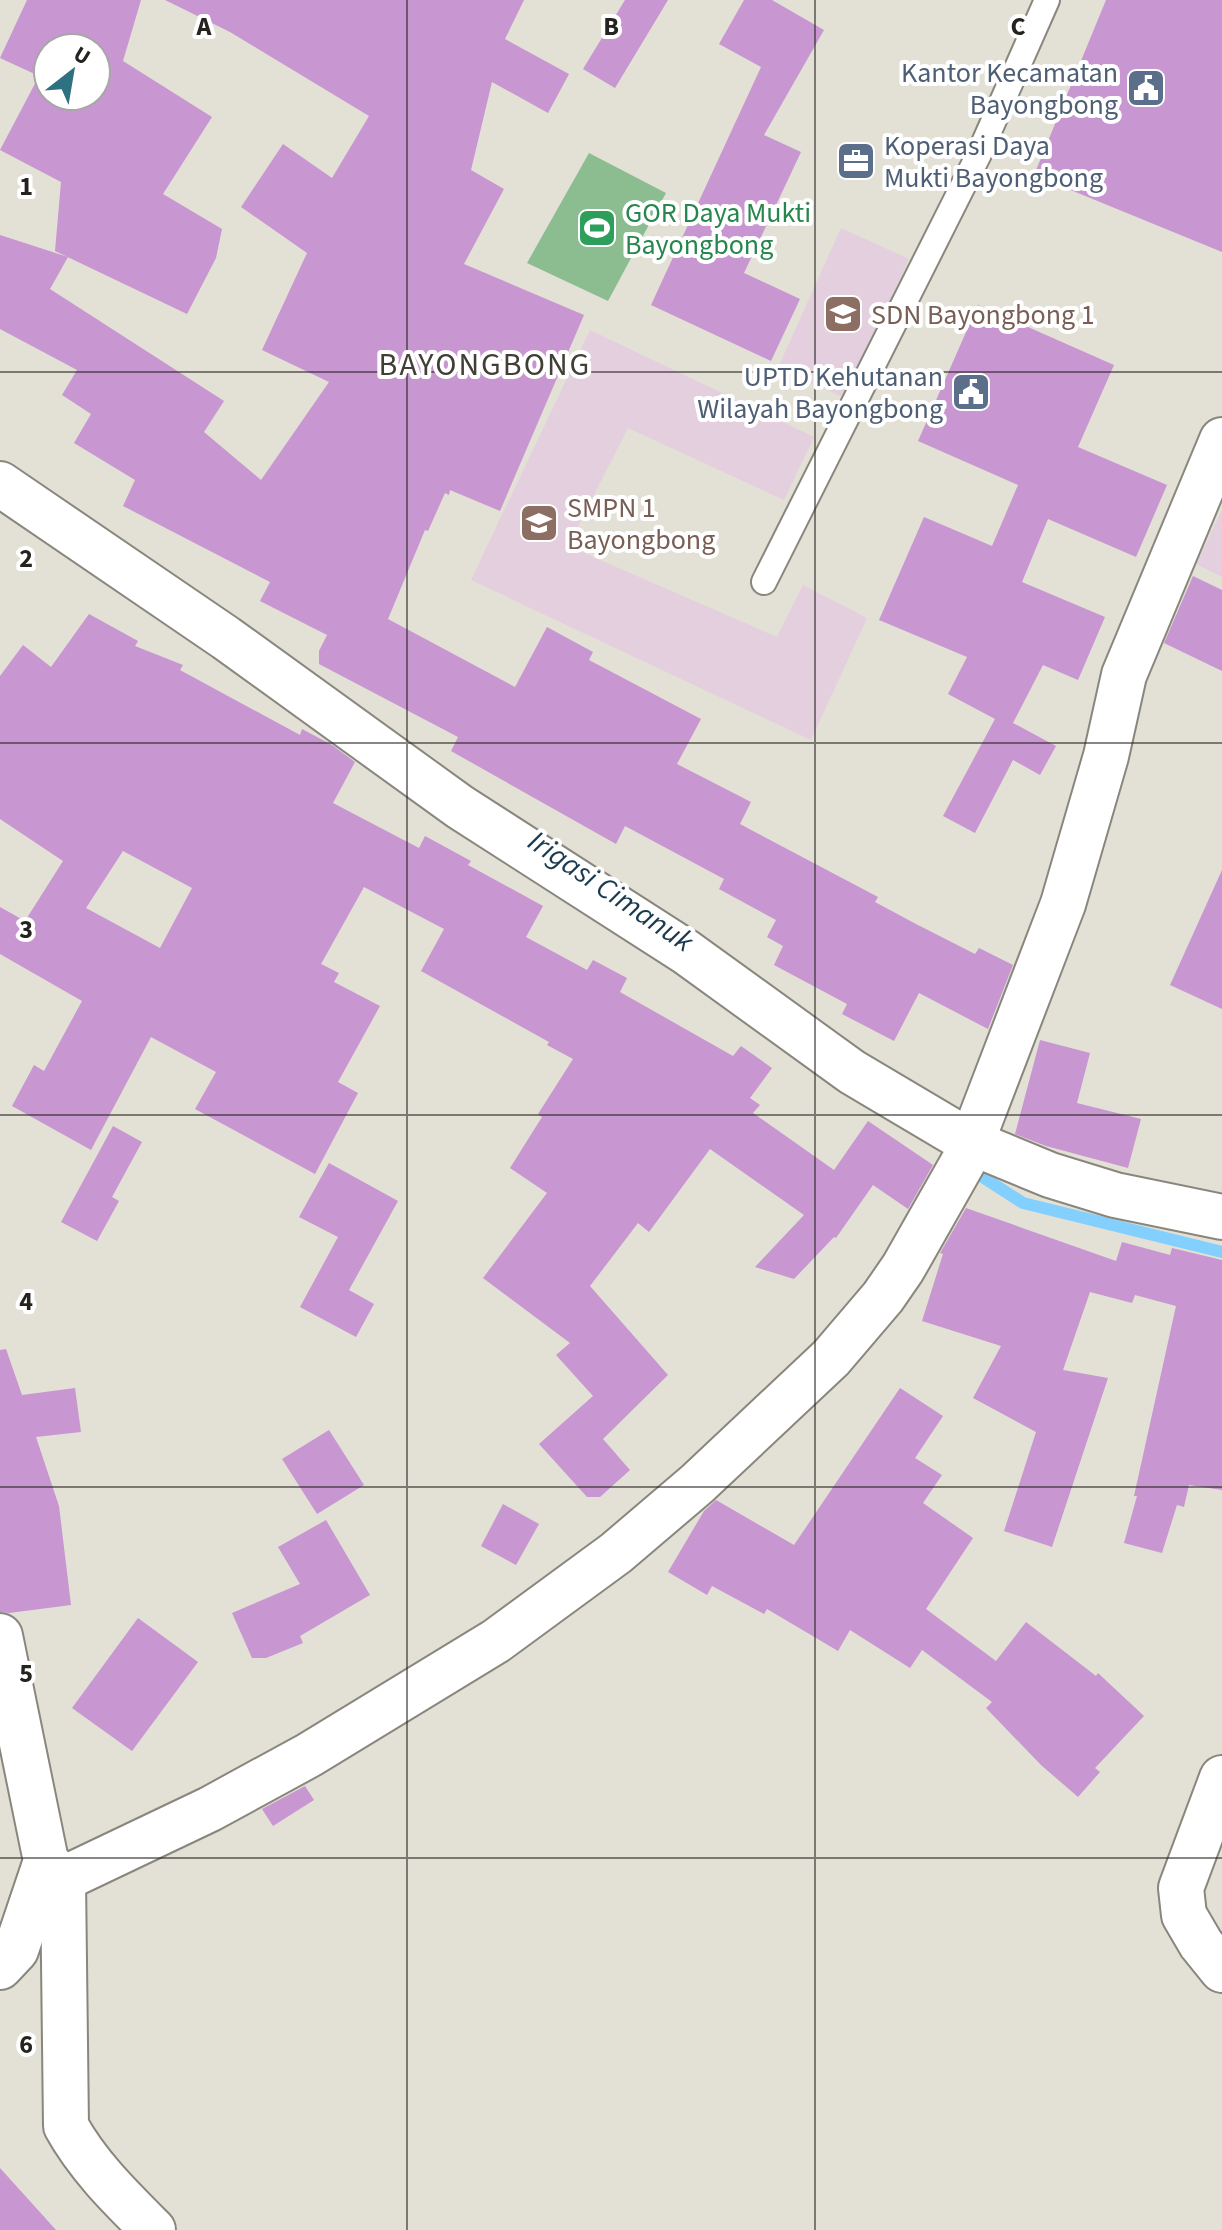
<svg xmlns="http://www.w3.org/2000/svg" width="1222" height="2230" font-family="'Source Sans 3',sans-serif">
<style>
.education{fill:#e4cfde}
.green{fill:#8bbd91}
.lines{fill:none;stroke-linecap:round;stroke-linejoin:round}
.stream{stroke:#83cffd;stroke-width:12}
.building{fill:#c896d1;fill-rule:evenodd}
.lane-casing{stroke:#89877d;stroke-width:28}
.street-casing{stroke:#89877d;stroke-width:48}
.lane{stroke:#fff;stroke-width:24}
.street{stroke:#fff;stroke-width:44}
.grid{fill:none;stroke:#24231f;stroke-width:2;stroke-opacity:0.55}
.labels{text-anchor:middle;stroke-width:8;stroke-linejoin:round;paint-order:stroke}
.service-label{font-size:28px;fill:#4e5e75;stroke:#fff;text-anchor:end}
.leisure-label{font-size:28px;fill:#27864d;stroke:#fff;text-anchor:start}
.education-label{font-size:28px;fill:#785e54;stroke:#fff;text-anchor:start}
.water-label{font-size:30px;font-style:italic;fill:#1a3b4f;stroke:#fff}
.quarter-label{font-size:32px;letter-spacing:2px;fill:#403e36;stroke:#fff}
.grid-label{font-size:26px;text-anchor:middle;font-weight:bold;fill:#24231f;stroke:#fff;stroke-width:8;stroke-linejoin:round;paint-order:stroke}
</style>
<rect width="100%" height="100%" fill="#e3e0d6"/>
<g class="education">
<polygon points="841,228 909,259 845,398 778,368"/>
<polygon points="590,330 814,437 784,500 628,428 568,546 777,637 803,585 867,618 811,740 471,580"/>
<polygon points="1222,510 1222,577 1196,564"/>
</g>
<polygon class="green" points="589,153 666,193 608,301 527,263"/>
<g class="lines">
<polyline class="stream" points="967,1167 1023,1203 1222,1252"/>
</g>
<g class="building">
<path d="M27,0H141L123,61L212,117L163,194L222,229L216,258L187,314L55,251L61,182L0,150L39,76L0,58ZM48,48H96V96H48Z"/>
<polygon points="165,0 524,0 505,39 569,74 548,113 492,82 471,170 504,189 464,264 584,315 500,511 450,490 449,495 445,493 428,531 425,530 388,619 515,687 547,627 593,652 589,660 701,719 677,764 751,802 740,824 878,897 875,902 916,924 975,954 979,948 1013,965 988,1029 919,993 894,1041 842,1014 847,1004 774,965 783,946 767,937 776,920 719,889 724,879 625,826 616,844 451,751 458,737 319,664 319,651 327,635 260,601 270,582 123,506 135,480 74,443 91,414 62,395 77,370 0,329 0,235 68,257 50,289 224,401 204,432 261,480 329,382 262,350 307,253 241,207 283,144 332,178 369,116 230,32"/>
<polygon points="625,0 668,0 615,88 583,69"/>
<polygon points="744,0 772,0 824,30 764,135 801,152 744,273 800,299 771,361 651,305 761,67 719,44"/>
<polygon points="1106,0 1222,0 1222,252 1034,175"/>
<polygon points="978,305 1114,365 1078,447 1167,485 1136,557 1048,519 1022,582 1105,617 1078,680 1043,665 1013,723 1056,746 1040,775 1013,760 975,833 943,816 995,719 948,694 967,657 879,620 924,517 992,546 1018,485 918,441"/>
<polygon points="1193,576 1222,590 1222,671 1164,643"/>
<path d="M89,614L138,641L135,646L183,665L180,670L300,735L302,729L332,745L355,762L333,803L419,848L425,836L471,861L468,865L543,906L526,937L587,970L593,960L627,978L620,992L733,1056L741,1046L772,1068L750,1098L760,1105L753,1113L834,1170L868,1121L933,1165L908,1209L873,1185L836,1238L834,1237L794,1279L755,1267L804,1215L710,1149L649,1232L638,1223L590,1286L668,1375L603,1439L630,1470L600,1497H587L539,1444L593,1396L556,1355L570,1343L483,1278L547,1193L510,1168L542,1117L538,1114L573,1059L547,1045L549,1042L421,971L444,929L364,887L321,964L339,973L334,982L380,1006L338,1082L358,1093L315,1174L195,1109L216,1072L151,1037L91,1150L12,1106L34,1065L44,1071L82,1001L0,954V907L25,921L63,861L0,819V676L23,645L51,667ZM123,851L192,888L160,948L86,908Z"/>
<polygon points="1222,870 1222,1009 1170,985"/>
<polygon points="1040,1040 1090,1053 1077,1103 1141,1119 1128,1168 1046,1146 1015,1134"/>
<polygon points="113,1126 142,1142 112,1197 119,1201 97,1241 61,1222"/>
<polygon points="329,1163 398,1201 349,1290 374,1304 356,1337 300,1307 338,1237 299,1217"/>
<polygon points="966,1208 1116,1261 1122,1242 1170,1255 1172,1248 1222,1260 1222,1490 1189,1485 1184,1507 1177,1505 1162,1553 1124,1543 1137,1496 1134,1496 1176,1306 1135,1295 1132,1303 1090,1292 1063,1370 1108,1378 1052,1547 1004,1531 1036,1432 973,1398 1001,1346 922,1321 943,1254 940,1253"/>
<polygon points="6,1349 22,1395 75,1388 81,1432 36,1437 59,1506 71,1605 9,1613 0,1612 0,1350"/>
<polygon points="900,1388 943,1416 915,1458 942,1475 923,1503 973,1538 926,1609 996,1661 1026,1622 1096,1676 1098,1673 1144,1716 1095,1768 1100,1772 1078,1797 1041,1765 986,1708 992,1702 922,1650 910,1668 850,1630 838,1651 767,1609 764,1614 712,1586 707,1595 668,1572 704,1511 716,1500 794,1545"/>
<polygon points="329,1430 364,1485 317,1514 282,1459"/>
<polygon points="503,1504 539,1524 516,1565 481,1546"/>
<polygon points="326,1520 370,1595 300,1636 303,1643 266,1658 252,1658 232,1613 300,1584 278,1547"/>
<polygon points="138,1618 198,1662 132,1751 72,1708"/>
<polygon points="305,1786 314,1800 273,1826 262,1809"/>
<polygon points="0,2168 56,2230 0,2230"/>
</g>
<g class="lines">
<g class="lane-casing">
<polyline id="lane" points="764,582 979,154 1047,0"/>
</g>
<g class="street-casing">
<g id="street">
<polyline points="0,484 226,638 460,807 686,952 852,1072 970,1142 1050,1175 1115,1195 1222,1217"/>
<polyline points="0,1636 46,1861 16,1950 0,1967"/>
<polyline points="1222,1778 1181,1888 1184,1915 1201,1944 1222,1970"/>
<polyline points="46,1861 63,1879 210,1809 309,1755 496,1641 616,1553 697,1484 831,1358 883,1297 903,1268 966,1157 1063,904 1106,756 1124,675 1222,440"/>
<path d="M63,1879L66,2126C88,2166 121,2198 153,2230"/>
</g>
</g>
<use href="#lane" class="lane"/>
<use href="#street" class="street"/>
</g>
<path class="grid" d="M407,0V2230M815,0V2230M0,372H1222M0,743H1222M0,1115H1222M0,1487H1222M0,1858H1222"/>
<defs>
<g id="civic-square" transform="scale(2)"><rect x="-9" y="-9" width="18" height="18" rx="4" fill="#5c6f8a" stroke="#fff"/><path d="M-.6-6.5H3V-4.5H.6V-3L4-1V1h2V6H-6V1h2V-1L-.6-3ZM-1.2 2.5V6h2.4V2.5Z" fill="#fff"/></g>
<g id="office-square" transform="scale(2)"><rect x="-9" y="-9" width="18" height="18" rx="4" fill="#5c6f8a" stroke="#fff"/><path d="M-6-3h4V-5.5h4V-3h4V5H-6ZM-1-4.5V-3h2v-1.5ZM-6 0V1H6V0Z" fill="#fff"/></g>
<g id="stadium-square" transform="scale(2)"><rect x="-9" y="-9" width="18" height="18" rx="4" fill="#2e9e5b" stroke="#fff"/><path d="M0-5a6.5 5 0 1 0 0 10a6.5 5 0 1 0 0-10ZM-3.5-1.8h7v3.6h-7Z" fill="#fff"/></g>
<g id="school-square" transform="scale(2)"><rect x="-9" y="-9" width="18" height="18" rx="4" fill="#8d6e63" stroke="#fff"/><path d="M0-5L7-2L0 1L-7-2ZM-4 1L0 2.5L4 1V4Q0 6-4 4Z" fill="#fff"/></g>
</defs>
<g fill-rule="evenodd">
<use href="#civic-square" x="1146" y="88"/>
<use href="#office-square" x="856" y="161"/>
<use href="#stadium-square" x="597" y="228"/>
<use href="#school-square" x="843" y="314"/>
<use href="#civic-square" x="971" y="392"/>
<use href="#school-square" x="539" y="523"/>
</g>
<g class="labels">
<g class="service-label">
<text x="1118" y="82">Kantor Kecamatan<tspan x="1118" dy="32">Bayongbong</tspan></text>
<text x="884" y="155" text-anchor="start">Koperasi Daya<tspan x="884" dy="32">Mukti Bayongbong</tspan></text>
<text x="943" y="386">UPTD Kehutanan<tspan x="943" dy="32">Wilayah Bayongbong</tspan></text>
</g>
<g class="leisure-label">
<text x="625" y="222">GOR Daya Mukti<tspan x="625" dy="32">Bayongbong</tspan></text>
</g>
<g class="education-label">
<text x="871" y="324">SDN Bayongbong 1</text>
<text x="567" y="517">SMPN 1<tspan x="567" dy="32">Bayongbong</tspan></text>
</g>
<g class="water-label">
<text transform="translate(611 891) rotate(34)" y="10">Irigasi Cimanuk</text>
</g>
<g class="quarter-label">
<text x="485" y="375">BAYONGBONG</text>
</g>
</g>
<g class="grid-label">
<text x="204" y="35">A</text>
<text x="611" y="35">B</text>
<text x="1018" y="35">C</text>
<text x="26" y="195">1</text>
<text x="26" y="567">2</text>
<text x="26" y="938">3</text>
<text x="26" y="1310">4</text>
<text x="26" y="1682">5</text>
<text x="26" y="2053">6</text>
</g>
<g transform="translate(72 72) rotate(31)"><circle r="38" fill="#ffffff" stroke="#a7a7a5" stroke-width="2"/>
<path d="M0-6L14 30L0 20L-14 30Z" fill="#2e7282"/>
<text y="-12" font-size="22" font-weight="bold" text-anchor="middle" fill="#24231f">U</text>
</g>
</svg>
